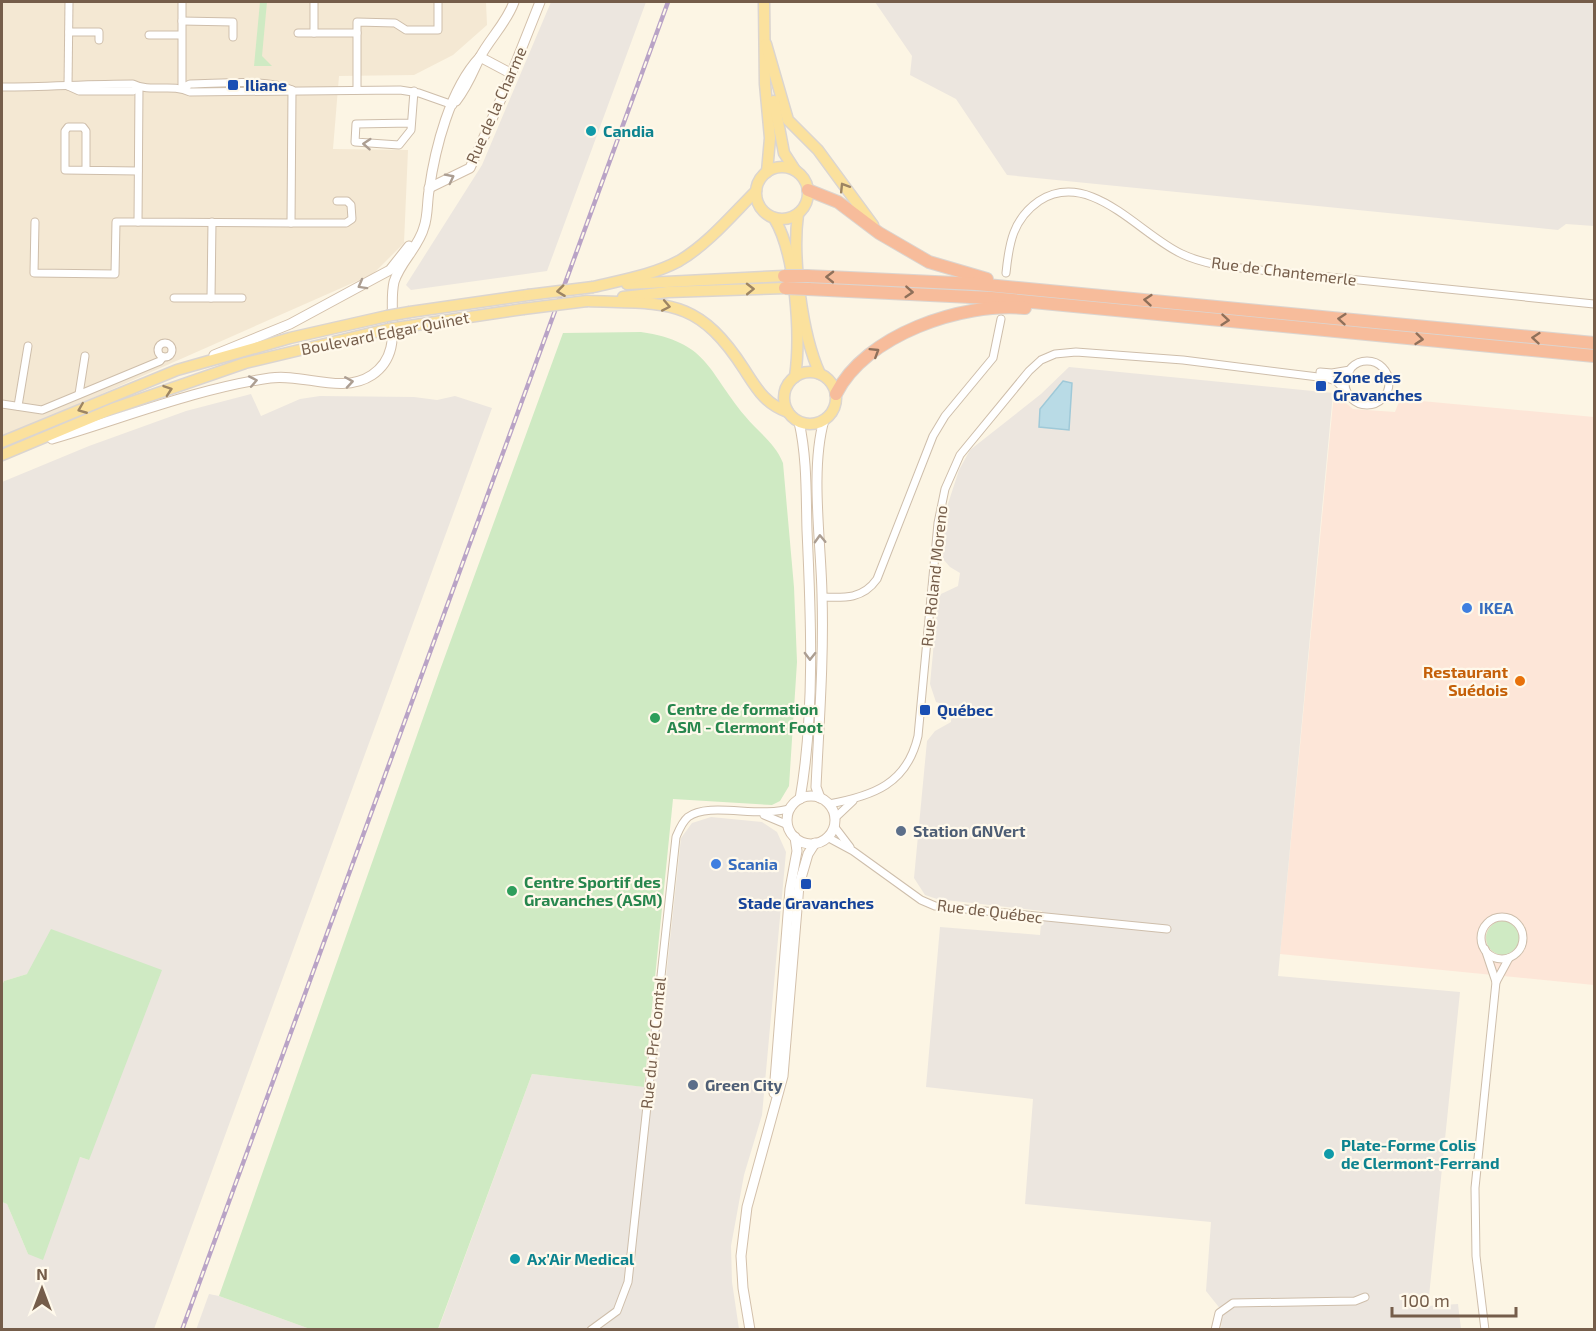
<svg xmlns="http://www.w3.org/2000/svg" width="1596" height="1331" font-family="'Exo 2',sans-serif">
<style>
.residential{fill:#f4e8d3}
.commercial{fill:#fde6d8}
.industrial{fill:#ece6df}
.green{fill:#cfeac3}
.water{fill:#b9dbe6;stroke:#9fc9d8;stroke-width:1.5}
.lines{fill:none;stroke-linecap:round;stroke-linejoin:round}
.street-casing{stroke:#cebeab;stroke-width:9}
.secondary-casing{stroke:#d3c0ab;stroke-width:11}
.primary-casing{stroke:#dbd5d0;stroke-width:13}
.highway-casing{stroke:#dbd5d0;stroke-width:14}
.street{stroke:#fff;stroke-width:7}
.secondary{stroke:#fff;stroke-width:9}
.primary{stroke:#fbe19d;stroke-width:10}
.highway{stroke:#f7bc9b;stroke-width:12}
.rail-casing{stroke:#b9a3c6;stroke-width:4.5}
.rail{stroke:#fff9eb;stroke-width:2;stroke-dasharray:7;stroke-linecap:butt}
.primary-bridge-casing{stroke:#dbd5d0;stroke-width:13;stroke-linecap:butt}
.highway-bridge-casing{stroke:#dbd5d0;stroke-width:14;stroke-linecap:butt}
.primary-bridge{stroke:#fbe19d;stroke-width:10}
.highway-bridge{stroke:#f7bc9b;stroke-width:12}
.oneway{stroke:#ac9e92}
.oneway2{stroke:#9d8563}
.oneway3{stroke:#8f705a}
.transit-dot{fill:#1a4fb4;stroke:#fff9eb;stroke-width:2}
.culture-dot{fill:#0f9aa8;stroke:#fff9eb;stroke-width:2}
.shop-dot{fill:#3f7fe0;stroke:#fff9eb;stroke-width:2}
.food-dot{fill:#e8710a;stroke:#fff9eb;stroke-width:2}
.leisure-dot{fill:#2e9e5b;stroke:#fff9eb;stroke-width:2}
.service-dot{fill:#5c6f8a;stroke:#fff9eb;stroke-width:2}
.labels{text-anchor:middle;stroke-width:4.5;stroke-linejoin:round;paint-order:stroke}
.transit-label{font-size:16px;font-weight:bold;fill:#164399;stroke:#fff9eb;text-anchor:start}
.street-label{font-size:16px;fill:#755d4a;stroke:#fff9eb}
.culture-label{font-size:16px;font-weight:bold;fill:#0d838f;stroke:#fff9eb;text-anchor:start}
.shop-label{font-size:16px;font-weight:bold;fill:#366cbe;stroke:#fff9eb;text-anchor:start}
.food-label{font-size:16px;font-weight:bold;fill:#c56008;stroke:#fff9eb;text-anchor:end}
.leisure-label{font-size:16px;font-weight:bold;fill:#27864d;stroke:#fff9eb;text-anchor:start}
.service-label{font-size:16px;font-weight:bold;fill:#4e5e75;stroke:#fff9eb;text-anchor:start}
</style>
<rect width="100%" height="100%" fill="#fcf5e4"/>
<polygon class="residential" points="2,2 486,2 487,25 453,55 414,75 339,76 333,149 408,150 404,243 373,274 2,438"/>
<polygon class="commercial" points="1334,393 1353,409 1395,412 1400,399 1594,417 1594,985 1280,954"/>
<g class="industrial">
<polygon points="551,2 646,2 547,271 411,290 406,285 482,165"/>
<polygon points="875,2 1594,2 1594,226 1566,224 1558,230 1007,175 956,99 910,75 912,56"/>
<polygon points="1069,367 1333,393 1278,976 1460,992 1428,1306 1458,1304 1461,1329 1221,1329 1222,1311 1206,1291 1211,1222 1025,1204 1033,1099 926,1087 940,927 1040,935 1042,911 937,899 925,895 914,878 927,741 935,731 951,722 952,707 936,702 930,684 938,600 941,594 958,586 960,573 950,567 943,559 944,516 959,470 970,450 1041,394"/>
<polygon points="251,394 261,416 300,399 320,396 414,397 437,400 455,396 492,408 154,1329 2,1329 2,1202 7,1204 28,1254 80,1157 89,1160 27,974 4,981 2,985 2,482 89,446 186,411"/>
<polygon points="711,817 762,822 777,832 786,852 762,1115 744,1175 731,1246 732,1282 739,1329 438,1330 532,1074 654,1088 681,838 692,823"/>
<polygon points="209,1294 219,1296 310,1329 196,1330"/>
</g>
<g class="green">
<polygon points="260,2 267,2 262,56 272,66 254,66"/>
<path d="M641,332C708,342 707,370 745,416C759,433 775,443 783,463L794,587L797,662L789,786L780,801L772,805L673,799L644,1087L532,1074L438,1329H310L219,1296L440,670L563,333Z"/>
<circle cx="1503" cy="938" r="17"/>
<polygon points="51,929 162,970 89,1160 80,1157 43,1260 28,1254 7,1204 2,1202 2,985 4,981 27,974"/>
</g>
<polygon class="water" points="1063,381 1072,383 1069,430 1039,427 1040,409"/>
<g class="lines">
<g class="street-casing">
<g id="street">
<polyline points="182,2 182,88"/>
<polyline points="314,2 314,33 357,33"/>
<polyline points="182,21 233,22 233,37"/>
<polyline points="69,32 99,32 99,40"/>
<polyline points="298,33 314,33"/>
<polyline points="149,35 181,35"/>
<polyline points="68,86 69,2"/>
<polyline points="68,86 79,91 133,91 139,87"/>
<path d="M2,87C46,87 89,84 133,84C150,93 172,83 190,92L400,90L419,93L453,105"/>
<polyline points="139,87 138,222 291,223 292,90"/>
<path d="M182,88L190,84C218,84 267,78 292,90"/>
<polyline points="357,90 357,22 395,23 406,30 438,30 438,2"/>
<polyline points="411,123 356,124 355,142 399,145 411,130 414,91"/>
<polyline points="86,170 86,131 83,127 68,127 65,131 65,170 138,171"/>
<polyline points="35,222 34,273 115,274 116,222 138,222"/>
<polyline points="291,223 346,223 352,219 351,205 347,201 337,201"/>
<path d="M1006,273C1009,243 1013,219 1039,201C1090,168 1140,235 1182,254C1194,260 1208,263 1221,266L1594,304"/>
<polyline points="174,298 211,298 212,222"/>
<polyline points="211,298 242,298"/>
<circle cx="165" cy="350" r="7"/>
<circle cx="1367" cy="383" r="22"/>
<polyline points="1320,372 1332,373 1350,370"/>
<polyline points="79,394 85,356"/>
<polyline points="2,404 42,410 160,361 163,357"/>
<polyline points="18,406 28,346"/>
<path d="M822,597C845,598 863,599 877,579L933,436L945,416L993,358L1001,319"/>
<path d="M829,804C873,796 907,784 918,736L938,523L945,489L960,455L1029,371L1041,360L1055,354L1076,352L1183,360L1326,378L1336,381L1347,392"/>
<polyline points="764,815 788,825"/>
<polyline points="835,818 853,801"/>
<polyline points="834,826 850,847"/>
<polyline points="827,837 853,851 921,900 935,906 1167,929"/>
<circle cx="1502" cy="938" r="21"/>
<polyline points="1496,982 1509,958"/>
<path d="M591,1330L617,1311L628,1282L676,837C679,830 682,822 688,817C709,801 761,819 791,808"/>
<polyline points="1215,1330 1219,1313 1233,1303 1355,1301 1365,1297"/>
<polyline points="1485,1330 1476,1256 1475,1188 1496,982 1485,949"/>
</g>
</g>
<g class="secondary-casing">
<g id="secondary">
<polyline points="480,57 512,74"/>
<path d="M456,101C467,87 472,74 479,59C489,39 506,24 514,2"/>
<polyline points="429,188 470,168 505,90 540,2"/>
<polyline points="214,355 290,324 375,278 390,270 409,246"/>
<path d="M799,422C807,457 806,494 807,530C811,616 815,714 800,799"/>
<path d="M52,439C124,418 195,389 270,378C303,373 342,395 372,375C405,353 387,313 394,282C400,262 419,247 424,227C428,216 427,202 429,191C435,148 450,89 480,57"/>
<circle cx="811" cy="820" r="24"/>
<path d="M820,798L816,787C819,722 824,658 822,594C821,541 810,470 824,420"/>
<polyline points="774,1093 790,889 797,851 795,837"/>
<polyline points="750,1330 743,1288 741,1256 747,1207 783,1076 799,885 808,854 815,843"/>
</g>
</g>
<g class="primary-casing">
<g id="primary">
<polyline points="764,2 765,84 770,138 767,172"/>
<polyline points="766,44 788,120 818,150 873,225"/>
<polyline points="774,101 784,153 795,170"/>
<circle cx="782" cy="193" r="26"/>
<path d="M798,214C792,257 802,335 820,374"/>
<path d="M774,218C796,254 801,335 795,377"/>
<polyline points="627,284 784,276"/>
<path d="M593,287C622,280 653,275 679,261C708,244 732,215 756,191"/>
<polyline points="623,297 668,292 785,288"/>
<path d="M587,301C666,304 697,296 744,369C757,389 765,404 788,412"/>
<polyline points="410,312 528,295"/>
<polyline points="409,326 523,309"/>
<circle cx="810" cy="398" r="26"/>
<polyline points="2,442 177,370 290,338 387,316"/>
<polyline points="2,455 112,409 245,363 388,329"/>
</g>
</g>
<g class="highway-casing">
<g id="highway">
<polyline points="808,190 838,202 879,233 929,262 987,279"/>
<polyline points="807,276 977,284 1594,343"/>
<polyline points="808,289 991,298 1594,356"/>
<path d="M836,394C865,335 962,302 1025,308"/>
</g>
</g>
<use href="#street" class="street"/>
<use href="#secondary" class="secondary"/>
<use href="#primary" class="primary"/>
<use href="#highway" class="highway"/>
<g class="rail-casing">
<polyline id="rail" points="182,1330 668,2"/>
</g>
<use href="#rail" class="rail"/>
<g class="primary-bridge-casing">
<g id="primary-bridge">
<polyline points="528,295 593,287"/>
<polyline points="523,309 587,301"/>
<polyline points="387,316 410,312"/>
<polyline points="388,329 409,326"/>
</g>
</g>
<g class="highway-bridge-casing">
<g id="highway-bridge">
<polyline points="784,276 807,276"/>
<polyline points="785,288 808,289"/>
</g>
</g>
<use href="#primary-bridge" class="primary-bridge"/>
<use href="#highway-bridge" class="highway-bridge"/>
</g>
<defs><path id="oneway-chevron" d="M-2-3.5L2.5 0L-2 3.5" fill="none" stroke-width="1.6" stroke-linecap="round" stroke-linejoin="round" transform="scale(1.5)"/></defs>
<g class="oneway">
<use href="#oneway-chevron" transform="translate(367 144) rotate(-176)"/>
<use href="#oneway-chevron" transform="translate(450 178) rotate(-27)"/>
<use href="#oneway-chevron" transform="translate(362 285) rotate(151)"/>
<use href="#oneway-chevron" transform="translate(253 381) rotate(-11)"/>
<use href="#oneway-chevron" transform="translate(349 382) rotate(-9)"/>
<use href="#oneway-chevron" transform="translate(820 539) rotate(-92)"/>
<use href="#oneway-chevron" transform="translate(810 656) rotate(91)"/>
</g>
<g class="oneway2">
<use href="#oneway-chevron" transform="translate(844 187) rotate(-122)"/>
<use href="#oneway-chevron" transform="translate(750 289) rotate(-1)"/>
<use href="#oneway-chevron" transform="translate(561 291) rotate(173)"/>
<use href="#oneway-chevron" transform="translate(666 306) rotate(11)"/>
<use href="#oneway-chevron" transform="translate(168 390) rotate(-19)"/>
<use href="#oneway-chevron" transform="translate(82 409) rotate(158)"/>
</g>
<g class="oneway3">
<use href="#oneway-chevron" transform="translate(830 277) rotate(-179)"/>
<use href="#oneway-chevron" transform="translate(909 292) rotate(4)"/>
<use href="#oneway-chevron" transform="translate(1148 300) rotate(-175)"/>
<use href="#oneway-chevron" transform="translate(1342 319) rotate(-175)"/>
<use href="#oneway-chevron" transform="translate(1225 320) rotate(5)"/>
<use href="#oneway-chevron" transform="translate(1536 338) rotate(-175)"/>
<use href="#oneway-chevron" transform="translate(1419 339) rotate(6)"/>
<use href="#oneway-chevron" transform="translate(875 352) rotate(-32)"/>
</g>
<g class="transit-dot">
<rect x="227" y="79" width="12" height="12" rx="3"/>
<rect x="1315" y="380" width="12" height="12" rx="3"/>
<rect x="919" y="704" width="12" height="12" rx="3"/>
<rect x="800" y="878" width="12" height="12" rx="3"/>
</g>
<g class="culture-dot">
<circle cx="591" cy="131" r="6"/>
<circle cx="1329" cy="1154" r="6"/>
<circle cx="515" cy="1259" r="6"/>
</g>
<g class="shop-dot">
<circle cx="1467" cy="608" r="6"/>
<circle cx="716" cy="864" r="6"/>
</g>
<circle class="food-dot" cx="1520" cy="681" r="6"/>
<g class="leisure-dot">
<circle cx="655" cy="718" r="6"/>
<circle cx="512" cy="891" r="6"/>
</g>
<g class="service-dot">
<circle cx="901" cy="831" r="6"/>
<circle cx="693" cy="1085" r="6"/>
</g>
<g class="labels">
<g class="transit-label">
<text x="245" y="91">Iliane</text>
<text x="1333" y="383">Zone des<tspan x="1333" dy="18">Gravanches</tspan></text>
<text x="937" y="716">Québec</text>
<text x="806" y="909" text-anchor="middle">Stade Gravanches</text>
</g>
<g class="street-label">
<text transform="translate(496 105) rotate(-66)" y="6">Rue de la Charme</text>
<text transform="translate(1284 271) rotate(7)" y="6">Rue de Chantemerle</text>
<text transform="translate(385 333) rotate(-11)" y="6">Boulevard Edgar Quinet</text>
<text transform="translate(934 576) rotate(-84)" y="6">Rue Roland Moreno</text>
<text transform="translate(990 911) rotate(7)" y="6">Rue de Québec</text>
<text transform="translate(653 1043) rotate(-84)" y="6">Rue du Pré Comtal</text>
</g>
<g class="culture-label">
<text x="603" y="137">Candia</text>
<text x="1341" y="1151">Plate-Forme Colis<tspan x="1341" dy="18">de Clermont-Ferrand</tspan></text>
<text x="527" y="1265">Ax'Air Medical</text>
</g>
<g class="shop-label">
<text x="1479" y="614">IKEA</text>
<text x="728" y="870">Scania</text>
</g>
<g class="food-label">
<text x="1508" y="678">Restaurant<tspan x="1508" dy="18">Suédois</tspan></text>
</g>
<g class="leisure-label">
<text x="667" y="715">Centre de formation<tspan x="667" dy="18">ASM - Clermont Foot</tspan></text>
<text x="524" y="888">Centre Sportif des<tspan x="524" dy="18">Gravanches (ASM)</tspan></text>
</g>
<g class="service-label">
<text x="913" y="837">Station GNVert</text>
<text x="705" y="1091">Green City</text>
</g>
</g>
<rect width="1596" height="1331" fill="none" stroke="#755d4a" stroke-width="6"/>
<g transform="translate(42 1289)" stroke="#fff9eb" stroke-width="4.5" paint-order="stroke">
<path d="M0-4.5L10 22L0 15L-10 22Z" fill="#755d4a"/>
<text y="-9" font-size="16" font-weight="bold" text-anchor="middle" fill="#755d4a">N</text>
</g>
<path d="M1392 1307v9h124v-9" fill="none" stroke="#755d4a" stroke-width="3"/>
<text x="1401" y="1307" font-size="18" fill="#755d4a" stroke="#fff9eb" stroke-width="4.5" paint-order="stroke">100 m</text>
</svg>
